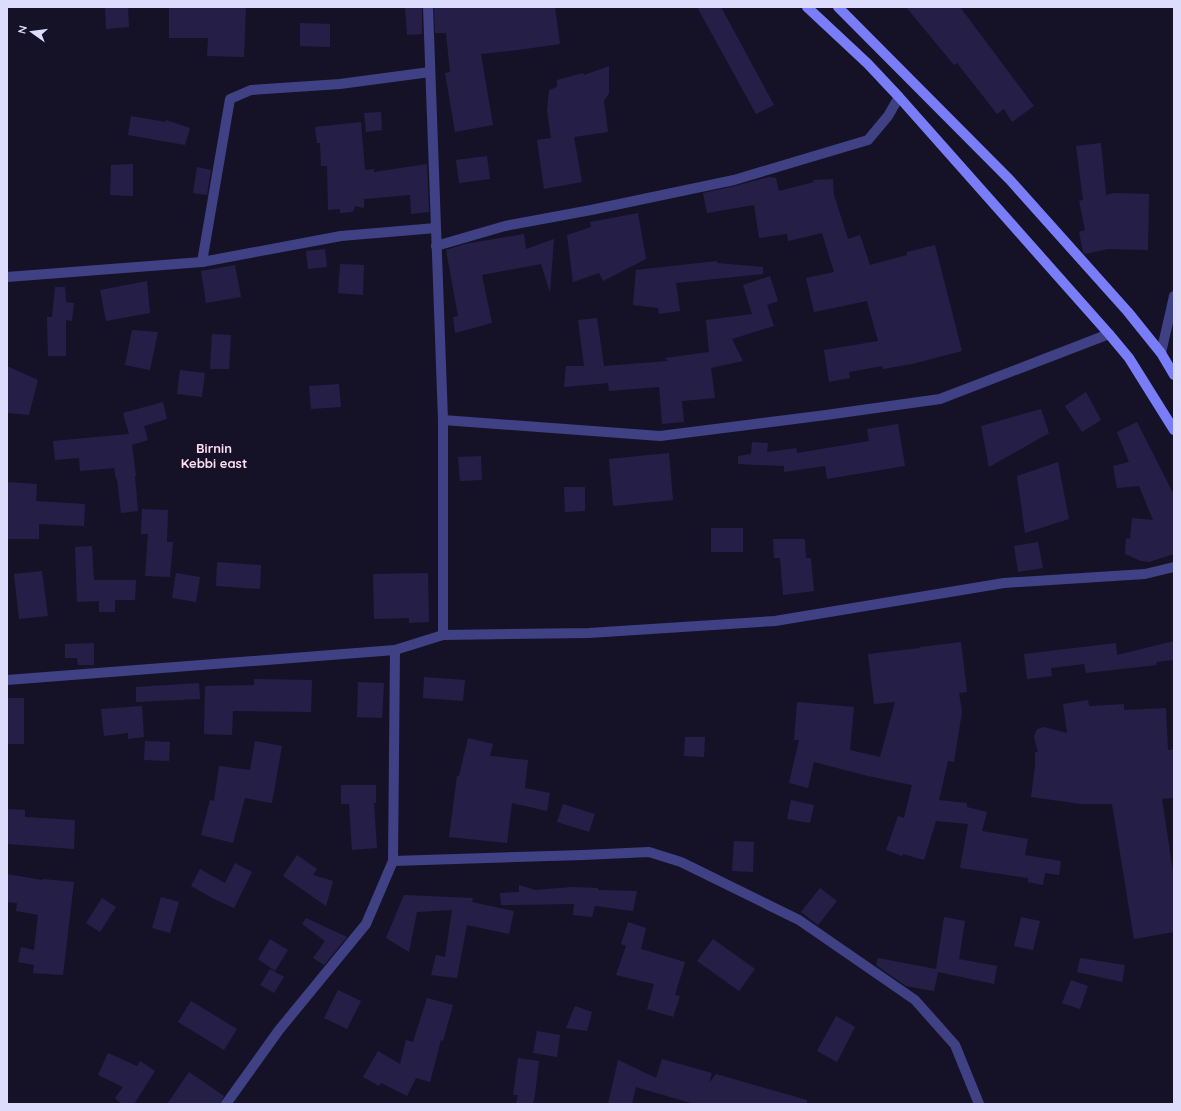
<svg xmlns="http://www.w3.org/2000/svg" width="1181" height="1111" font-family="Quicksand,sans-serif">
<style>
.building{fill:#251f48}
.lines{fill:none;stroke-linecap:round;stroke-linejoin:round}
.minor{stroke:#404184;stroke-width:10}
.secondary{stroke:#797df7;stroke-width:10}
.labels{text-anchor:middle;stroke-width:3.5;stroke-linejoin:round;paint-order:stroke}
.neighbourhood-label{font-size:13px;font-weight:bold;fill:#fddef3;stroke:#151228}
</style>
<rect width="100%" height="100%" fill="#151228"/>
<g class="building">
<polygon points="105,7 128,7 129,27 106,29"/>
<polygon points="169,7 246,7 244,57 207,56 208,38 169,38"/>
<polygon points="405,7 422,7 422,34 407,35"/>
<polygon points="434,7 555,7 560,44 518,50 481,54 493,125 455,132 445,73 450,72 446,33 435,33"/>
<polygon points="697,7 721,7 774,105 756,114"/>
<polygon points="906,7 960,7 1034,106 1012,122 1004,109 997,114 957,63 954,65"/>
<polygon points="300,23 330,24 330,47 300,46"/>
<polygon points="609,66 609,93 604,101 608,132 574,137 582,182 544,189 537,140 551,138 547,111 549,90 557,87 557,80 583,73 584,75"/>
<polygon points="381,112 382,130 366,132 364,113"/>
<polygon points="131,116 166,122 166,120 190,128 185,145 128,135"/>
<polygon points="361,122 365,170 374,169 374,172 427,164 429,212 411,214 410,195 364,199 364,208 355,206 353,212 340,213 340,209 328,210 327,166 321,166 320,143 317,143 315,127"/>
<polygon points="1101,143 1106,195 1113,193 1149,194 1148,250 1108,249 1085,254 1083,252 1079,232 1085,230 1079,201 1083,200 1076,146"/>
<polygon points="487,156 490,179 459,183 456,160"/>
<polygon points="133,164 133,196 110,195 111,165"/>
<polygon points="197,167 211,170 207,195 193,193"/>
<polygon points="769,177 776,178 779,191 814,182 813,180 833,179 834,195 848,239 860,235 870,265 907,255 907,252 935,245 962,351 912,364 883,369 882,366 849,372 850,378 829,382 824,350 878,341 867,301 814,312 806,278 834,272 822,233 788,241 787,234 759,238 754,205 707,213 703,193 735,186"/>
<polygon points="638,213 646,259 603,281 599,273 573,282 567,235 591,227 590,222"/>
<polygon points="524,234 526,249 554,239 550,293 541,264 482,275 492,323 455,333 453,317 458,316 446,250 465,244"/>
<polygon points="325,249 327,267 308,269 306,251"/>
<polygon points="717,261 717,263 763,267 763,274 676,283 680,311 659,314 658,308 633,305 636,270"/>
<polygon points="340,264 364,265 363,295 338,293"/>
<polygon points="235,265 241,297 206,303 201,271"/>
<polygon points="770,276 778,301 767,305 774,326 732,339 743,361 711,368 715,398 682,401 684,422 662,424 659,387 609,391 608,383 564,387 566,366 584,366 578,320 597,318 604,366 668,361 665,358 709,352 706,320 752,314 743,285"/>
<polygon points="147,281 150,313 106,321 100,290"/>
<polygon points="55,287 65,287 66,302 74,303 72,321 66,320 66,356 48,356 47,317 52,317"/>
<polygon points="132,330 158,332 150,370 125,365"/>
<polygon points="212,334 231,335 229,369 210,369"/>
<polygon points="7,366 38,380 29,415 7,413"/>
<polygon points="180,370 205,373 202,397 177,394"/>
<polygon points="339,384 341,407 311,409 309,386"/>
<polygon points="1086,392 1101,420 1082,432 1065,406"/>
<polygon points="163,402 167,419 144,426 148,440 132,445 136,476 135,476 138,511 121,513 117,479 116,479 114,468 80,471 79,458 55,460 53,441 129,434 123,413"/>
<polygon points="1041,409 1049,433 989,467 981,426"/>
<polygon points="1137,422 1174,495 1174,554 1149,562 1141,561 1125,554 1126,538 1130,539 1132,518 1153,520 1139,486 1117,488 1113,466 1129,462 1117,432"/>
<polygon points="898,424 905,466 827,479 825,466 784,472 784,466 738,464 738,456 751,454 752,442 768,443 767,452 796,448 797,453 869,441 867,429"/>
<polygon points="669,453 673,500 613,506 609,459"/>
<polygon points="481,456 482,480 460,481 458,457"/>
<polygon points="1058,462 1069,519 1025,533 1017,476"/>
<polygon points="7,482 37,484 36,501 85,504 84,526 39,524 39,539 7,539"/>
<polygon points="564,487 585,487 585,511 565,512"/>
<polygon points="142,509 168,510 167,542 173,542 170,577 145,576 148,534 141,534"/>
<rect x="711" y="528" width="32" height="24"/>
<polygon points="773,539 805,539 806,558 811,558 814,591 783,595 780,558 774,558"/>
<polygon points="1038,542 1043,568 1018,572 1014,546"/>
<polygon points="92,546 94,580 136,580 135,600 115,600 115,612 99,612 99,601 77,602 75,547"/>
<polygon points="217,562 261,565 260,589 216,586"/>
<polygon points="42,571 48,616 19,619 14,574"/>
<polygon points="176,573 200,577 196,602 172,598"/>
<polygon points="428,573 429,622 409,623 409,618 374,619 373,574"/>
<polygon points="1174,641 1174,660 1156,662 1157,665 1086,673 1084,664 1051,668 1052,676 1027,679 1024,654 1116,643 1117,655"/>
<polygon points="961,642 967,692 959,693 962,712 954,762 948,761 939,800 967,803 967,807 987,812 982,831 1028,839 1025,855 1061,861 1059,875 1045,873 1043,885 1028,882 1028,878 960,868 968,824 936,821 924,860 903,854 902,856 886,850 898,816 904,818 912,785 868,776 814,762 808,788 789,783 799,740 794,740 797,702 854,707 850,750 880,757 895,702 874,704 868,654 920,648 920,647"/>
<polygon points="94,643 94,665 78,665 77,658 65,658 65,644"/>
<polygon points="424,677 465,680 463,701 423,698"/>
<polygon points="254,679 312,680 311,712 233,711 232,735 204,734 205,686 254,685"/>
<polygon points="358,682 384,683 382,718 357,717"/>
<polygon points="199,683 200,699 136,702 136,687"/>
<rect x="7" y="698" width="17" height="46"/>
<polygon points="1088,700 1089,706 1124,704 1124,710 1166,708 1168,750 1174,749 1174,798 1162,799 1174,878 1174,932 1134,939 1112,804 1081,804 1031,797 1035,766 1035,752 1038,752 1034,737 1036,731 1038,729 1044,727 1067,733 1063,704"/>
<polygon points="142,706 144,737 128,739 128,733 104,736 101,709"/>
<polygon points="685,737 705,737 704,757 684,756"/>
<polygon points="468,738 493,744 490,756 528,760 525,788 550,793 547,811 512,803 507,843 449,837 457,776 459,776"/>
<polygon points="145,741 170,742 169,761 144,760"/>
<polygon points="255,741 282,746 272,803 245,798 233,843 201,835 210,800 214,801 219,766 250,770"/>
<polygon points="341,785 376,785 376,803 374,803 377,848 352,850 349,804 341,804"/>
<polygon points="791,800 814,805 810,823 787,819"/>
<polygon points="563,804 595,814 589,832 557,822"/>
<polygon points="7,809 25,810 25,817 75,820 74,849 7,844"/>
<polygon points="734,841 754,842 753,872 732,871"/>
<polygon points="297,855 317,869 313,875 333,881 326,906 283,876"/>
<polygon points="235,863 252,872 234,908 214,899 191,886 200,869 225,883"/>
<polygon points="7,874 42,880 43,879 74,882 63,975 33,973 34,965 18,962 21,947 34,950 38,915 16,911 17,903 7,902"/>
<polygon points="519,885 535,890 572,887 598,888 598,890 637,891 633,911 595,906 592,917 573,915 574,904 501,905 500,893 519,892"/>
<polygon points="820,888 837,901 818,925 801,912"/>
<polygon points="404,895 473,898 472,902 514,911 509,934 467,925 457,978 431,975 436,955 445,957 452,910 417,912 409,952 386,938"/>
<polygon points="161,897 179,902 170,933 152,928"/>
<polygon points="102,898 116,907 100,932 86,923"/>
<polygon points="944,917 965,921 959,959 997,966 994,984 938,972 934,991 906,986 876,965 878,958 936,969"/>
<polygon points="1021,917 1040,921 1033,950 1014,946"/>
<polygon points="306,918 347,937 324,965 313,958 325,941 302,924"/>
<polygon points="628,922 646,928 641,949 685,962 675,995 680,996 673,1017 647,1009 654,984 616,975 626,946 621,944"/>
<polygon points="270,939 288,950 275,971 258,959"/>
<polygon points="713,939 755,969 739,991 697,961"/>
<polygon points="1080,958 1125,965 1122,982 1077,972"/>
<polygon points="270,969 284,977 274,993 260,985"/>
<polygon points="1071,980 1088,986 1080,1009 1062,1003"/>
<polygon points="338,990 361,1001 347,1029 324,1018"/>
<polygon points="427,998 453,1005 443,1041 441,1040 430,1082 416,1078 407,1096 381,1083 379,1086 363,1077 378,1051 400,1064 406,1040 413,1042"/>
<polygon points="191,1001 237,1029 224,1050 178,1022"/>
<polygon points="575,1006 592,1012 587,1031 566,1028"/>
<polygon points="836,1016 855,1027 837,1062 817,1051"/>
<polygon points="537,1031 560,1035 557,1057 533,1053"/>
<polygon points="108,1053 137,1066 140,1061 155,1071 134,1104 122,1104 115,1098 123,1087 98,1075"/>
<polygon points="518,1058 539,1061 535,1095 533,1104 516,1104 518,1095 513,1095"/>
<polygon points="662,1059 712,1073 709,1083 716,1074 807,1100 807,1104 694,1104 636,1087 632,1104 608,1104 618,1060 656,1078"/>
<polygon points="189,1072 224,1096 220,1104 167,1104"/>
</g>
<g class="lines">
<g class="minor">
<polyline points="428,7 443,420 443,635"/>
<polyline points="436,246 505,226 591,210 734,180 868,140 888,116 899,97"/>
<polyline points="202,262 230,99 251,90 340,84 430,72"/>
<polyline points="7,277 202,262 341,236 436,228"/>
<polyline points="1161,353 1174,296"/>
<polyline points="443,420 660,436 826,415 940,399 1109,334"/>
<polyline points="7,680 395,650 443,635 589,633 775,621 1004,583 1145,574 1174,567"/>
<polyline points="393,861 583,855 649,852 681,862 799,920 915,1000 955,1045 979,1104"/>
<polyline points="226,1104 279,1030 366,924 393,861 395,650"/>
</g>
<g class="secondary">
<polyline points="807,7 868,64 899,97 1109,334 1129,358 1174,430"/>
<polyline points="838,7 1010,180 1128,312 1161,353 1174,375"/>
</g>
</g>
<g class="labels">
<g class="neighbourhood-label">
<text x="214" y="453">Birnin<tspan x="214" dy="15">Kebbi east</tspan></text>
</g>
</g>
<rect width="1181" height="1111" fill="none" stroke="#dedcfd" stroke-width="16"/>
<g transform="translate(32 32) rotate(284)" stroke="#151228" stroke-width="3" paint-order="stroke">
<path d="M0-3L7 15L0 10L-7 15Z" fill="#dedcfd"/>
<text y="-6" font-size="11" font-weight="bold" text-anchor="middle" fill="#dedcfd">N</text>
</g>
</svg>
